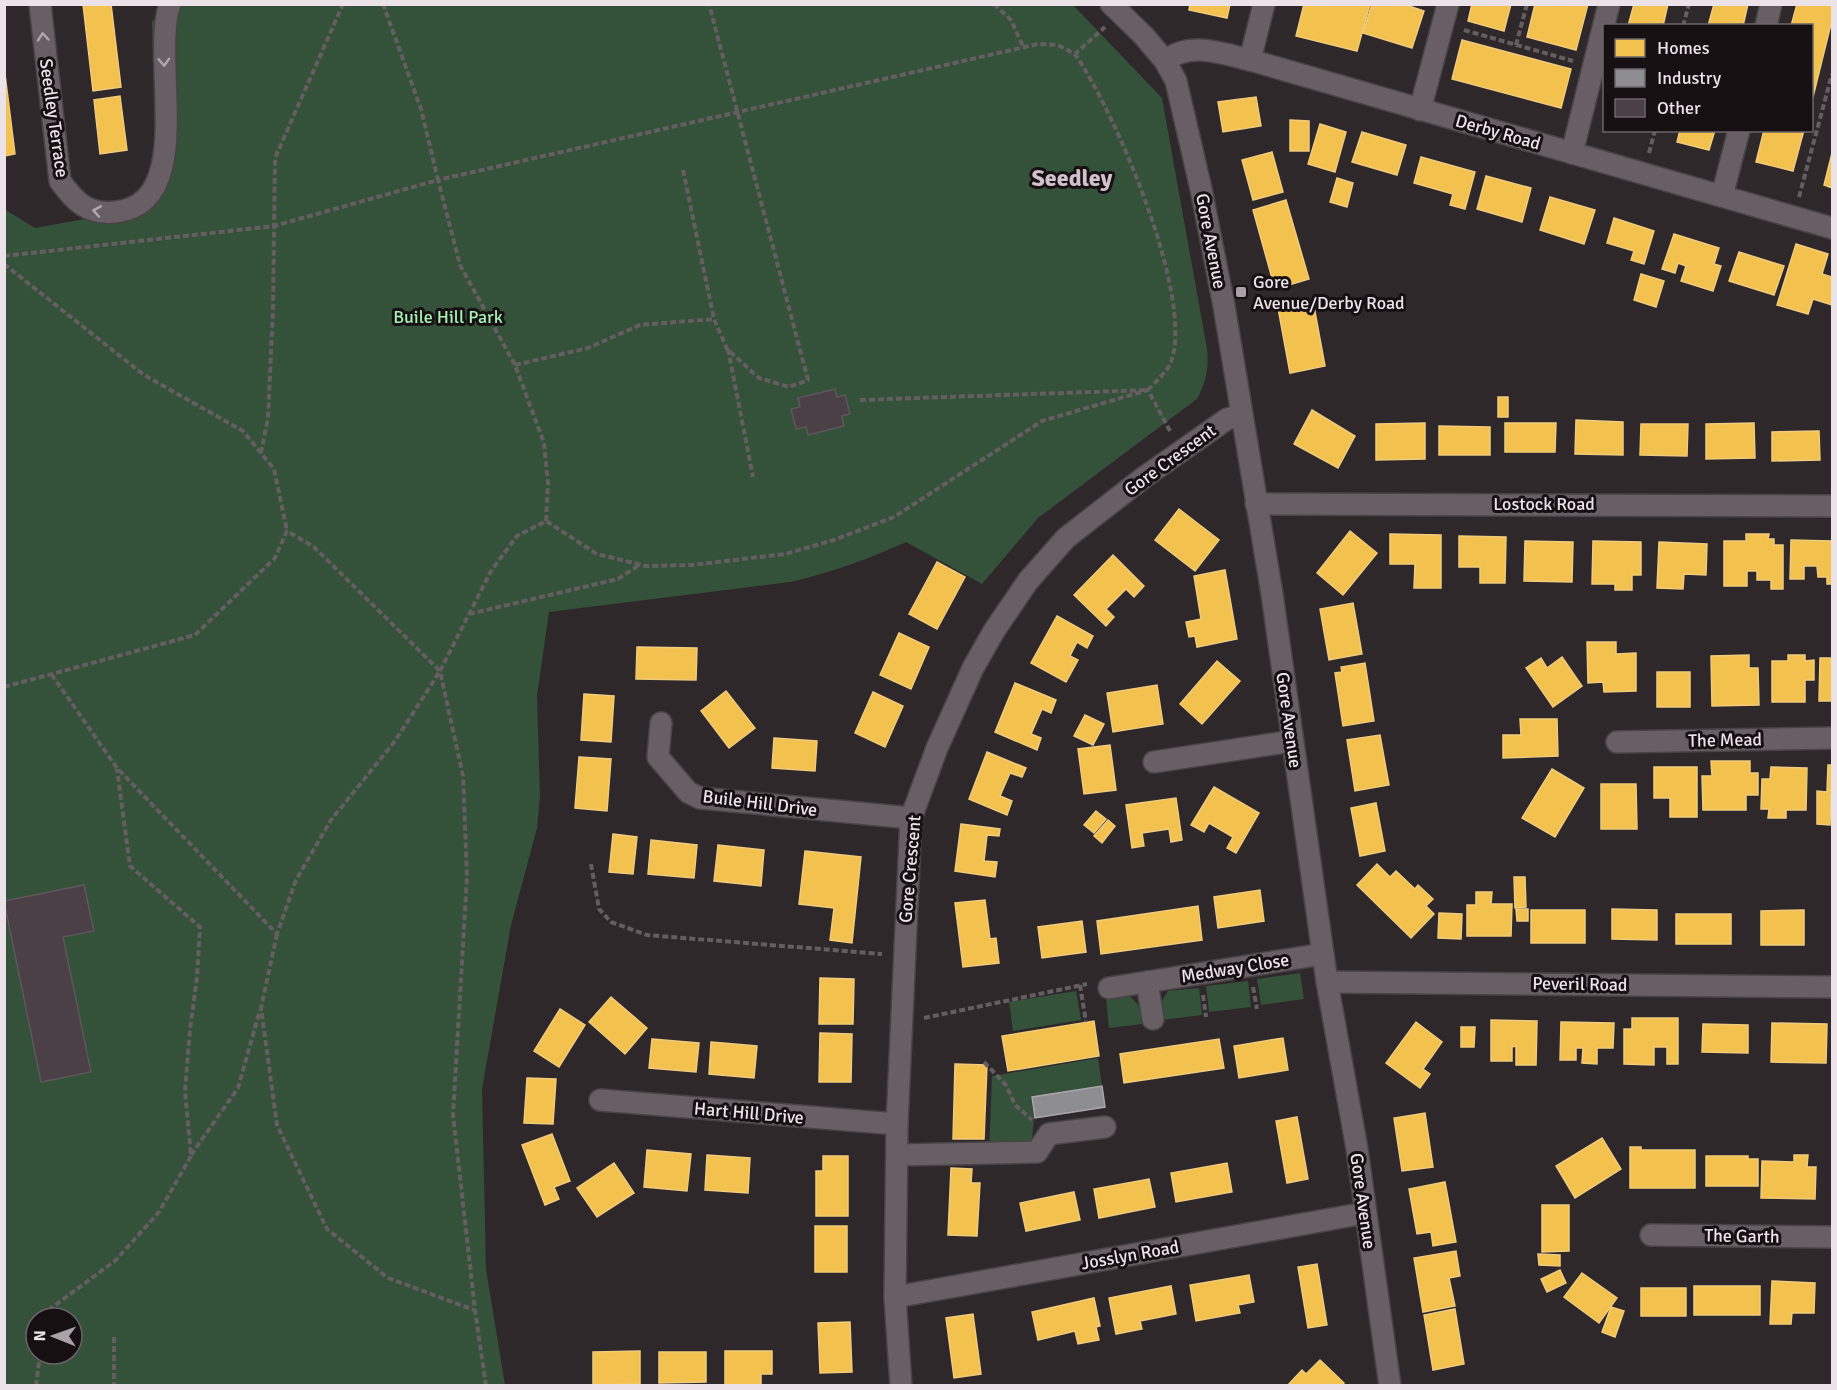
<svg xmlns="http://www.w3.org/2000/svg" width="1837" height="1390" font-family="Signika,sans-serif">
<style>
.green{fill:#345139;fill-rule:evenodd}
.homes{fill:#f2c14e;stroke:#f0cb7c;stroke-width:1.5}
.industry{fill:#8d8d92;stroke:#aaa7ac;stroke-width:1.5}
.building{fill:#4b4046;stroke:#5d575a;stroke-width:1.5}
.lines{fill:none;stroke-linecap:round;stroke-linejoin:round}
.street-casing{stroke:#484345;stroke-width:24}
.path{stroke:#645e61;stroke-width:4;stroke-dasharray:6 3;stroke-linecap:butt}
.street{stroke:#675f63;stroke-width:21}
.oneway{stroke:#b0a8ac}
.poi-dot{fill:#aaa2a6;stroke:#161013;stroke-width:2}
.labels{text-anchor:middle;stroke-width:6;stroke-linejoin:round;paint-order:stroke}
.street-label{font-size:18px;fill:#ece3e8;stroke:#161013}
.poi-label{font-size:18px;fill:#ece3e8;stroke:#161013;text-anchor:start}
.park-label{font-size:18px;fill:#a4f3b3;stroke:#161013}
.district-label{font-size:24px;font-weight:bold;fill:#d2c1cb;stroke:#161013}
</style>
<rect width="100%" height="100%" fill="#2e282b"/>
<g class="green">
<path d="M178,5H1073L1162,98L1207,349C1209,368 1206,382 1197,399L1038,518L982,584L906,542C868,559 831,573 790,582L549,612L537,696L540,796L537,828L511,925L482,1089L486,1269L505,1385H5L4,209L35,228L156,206L152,21ZM36,1318H72V1354H36Z"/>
<polygon points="1300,973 1304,999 1261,1005 1257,979"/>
<polygon points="1248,981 1251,1007 1209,1012 1206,986"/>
<polygon points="1199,988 1202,1015 1162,1020 1162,1001 1168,991"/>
<polygon points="1076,991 1081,1020 1013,1031 1009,1002"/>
<polygon points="1129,995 1141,1008 1142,1024 1109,1028 1106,997"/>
<polygon points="1098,1058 1102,1086 1031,1096 1034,1118 1031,1149 989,1154 992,1076"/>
</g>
<g class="homes">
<polygon points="83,4 111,4 121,87 93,91"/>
<polygon points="1190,4 1230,4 1227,18 1189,10"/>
<polygon points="1304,4 1370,4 1357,51 1296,36"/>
<polygon points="1372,4 1403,4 1424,11 1412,48 1363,33"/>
<polygon points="1472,4 1511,4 1504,31 1468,21"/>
<polygon points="1535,4 1588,4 1576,50 1527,37"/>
<polygon points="1634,4 1668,4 1663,26 1628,26"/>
<polygon points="1714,4 1748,4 1743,26 1708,26"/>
<polygon points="1797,4 1832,4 1832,20 1812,101 1812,26 1791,26"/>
<polygon points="1462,40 1571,69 1561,108 1452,79"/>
<polygon points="4,66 15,154 4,156"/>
<polygon points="120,96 127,150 100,154 94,100"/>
<polygon points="1256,97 1261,126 1223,132 1218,102"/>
<polygon points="1290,120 1309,121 1309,151 1290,151"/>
<polygon points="1320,124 1346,132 1335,172 1308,164"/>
<polygon points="1680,130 1715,130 1709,150 1677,142"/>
<polygon points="1764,130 1804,130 1793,171 1756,162"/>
<polygon points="1362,132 1406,145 1397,175 1352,162"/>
<polygon points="1272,152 1283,192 1253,200 1242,160"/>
<polygon points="1832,153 1832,188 1824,185"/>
<polygon points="1421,157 1475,172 1465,209 1450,205 1453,194 1414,183"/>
<polygon points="1486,176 1531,188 1522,222 1477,209"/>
<polygon points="1337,178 1353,183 1347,207 1330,202"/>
<polygon points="1550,197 1595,210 1584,244 1540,230"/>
<polygon points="1286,200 1309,279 1275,289 1253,210"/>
<polygon points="1614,218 1654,231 1644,264 1631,260 1634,251 1607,243"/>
<polygon points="1674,234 1719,248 1714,264 1721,266 1713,291 1681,281 1686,266 1678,263 1675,273 1662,269"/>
<polygon points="1796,244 1828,254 1822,274 1832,277 1832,305 1813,299 1808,314 1777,305"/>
<polygon points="1739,252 1784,266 1774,295 1729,281"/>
<polygon points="1641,274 1664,281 1656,307 1634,300"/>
<polygon points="1313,301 1325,366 1290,373 1278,308"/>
<rect x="1498" y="397" width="10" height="20"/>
<polygon points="1312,410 1355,436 1338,468 1294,444"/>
<polygon points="1576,420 1623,422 1623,455 1575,454"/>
<polygon points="1425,423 1425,459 1376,460 1376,424"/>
<polygon points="1505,423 1556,423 1555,452 1505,452"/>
<polygon points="1754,423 1755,458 1706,459 1706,424"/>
<polygon points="1641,424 1688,424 1687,456 1640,455"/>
<polygon points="1439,426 1490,427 1490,455 1439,455"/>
<polygon points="1819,431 1820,460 1772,461 1772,432"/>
<polygon points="1179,509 1219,540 1195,571 1155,540"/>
<polygon points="1350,531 1377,553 1343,595 1317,573"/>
<polygon points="1390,534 1441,535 1441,588 1414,588 1415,564 1390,564"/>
<polygon points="1746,534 1769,534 1768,539 1774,539 1774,545 1783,545 1783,589 1771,589 1771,580 1757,580 1757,571 1747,571 1747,586 1724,586 1724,541 1746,541"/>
<polygon points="1459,536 1506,537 1505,583 1480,583 1480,567 1459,567"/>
<polygon points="1791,540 1832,541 1832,584 1827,584 1827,577 1818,577 1817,566 1804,566 1804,579 1790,579"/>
<polygon points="1525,541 1573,542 1572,582 1524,581"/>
<polygon points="1593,541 1641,542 1641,575 1632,575 1632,590 1615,590 1615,584 1592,584"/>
<polygon points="1659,542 1707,544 1706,575 1684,574 1683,589 1657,588"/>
<polygon points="1113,555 1144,586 1134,597 1126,589 1106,609 1114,617 1106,626 1074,595"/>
<polygon points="937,562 965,577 937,629 909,614"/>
<polygon points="1225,570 1237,639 1197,647 1195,636 1189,637 1186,622 1201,619 1194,576"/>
<polygon points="1353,603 1362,654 1329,660 1320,609"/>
<polygon points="1057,616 1093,636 1087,648 1077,642 1070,656 1078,660 1066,682 1031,663"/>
<polygon points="899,633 929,647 911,689 880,675"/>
<polygon points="1587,642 1616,642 1616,654 1636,653 1636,691 1604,692 1603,682 1588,683"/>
<polygon points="637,647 697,648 696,680 636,679"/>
<polygon points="1749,655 1749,668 1758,668 1759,705 1712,706 1711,656"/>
<polygon points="1788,655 1805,655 1805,661 1814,660 1814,680 1805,680 1805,702 1772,702 1772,661 1788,661"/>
<polygon points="1562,657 1582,686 1553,707 1526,668 1541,658 1547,668"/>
<polygon points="1820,658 1832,658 1832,701 1819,701"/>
<polygon points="1217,661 1240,681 1202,724 1180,704"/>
<polygon points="1365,663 1374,721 1343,726 1335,673 1342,672 1341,667"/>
<rect x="1657" y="672" width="33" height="35"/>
<polygon points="1015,683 1056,700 1051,713 1042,709 1031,734 1041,738 1037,750 995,732"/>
<polygon points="1157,685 1163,724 1113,732 1107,693"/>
<polygon points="726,691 755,728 729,748 701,711"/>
<polygon points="873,692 903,706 885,747 855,733"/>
<polygon points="584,694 614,696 611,742 581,740"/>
<polygon points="1085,715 1104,724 1093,745 1074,736"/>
<polygon points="1520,719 1557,719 1558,756 1503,758 1503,735 1521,735"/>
<polygon points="1380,735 1389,785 1355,791 1347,740"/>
<polygon points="774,738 817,741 815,771 772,768"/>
<polygon points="1110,745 1116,790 1084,794 1078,749"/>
<polygon points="987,752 1026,768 1022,777 1010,773 1000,796 1012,801 1007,815 969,799"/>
<polygon points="579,757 611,759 607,811 575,808"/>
<polygon points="1711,761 1750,761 1750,773 1758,773 1758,795 1746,795 1746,810 1703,810 1702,776 1712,776"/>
<polygon points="1828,765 1832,765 1830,825 1817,824 1817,791 1827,792"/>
<polygon points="1654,767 1697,767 1697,817 1670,817 1670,798 1654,798"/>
<polygon points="1771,767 1807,768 1806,810 1786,810 1786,818 1768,818 1769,809 1761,809 1762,779 1770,779"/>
<polygon points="1552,769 1584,788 1555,837 1522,818"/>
<polygon points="1601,784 1636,784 1637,829 1601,829"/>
<polygon points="1214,787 1259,813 1236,853 1227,848 1233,837 1209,823 1204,832 1191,825"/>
<polygon points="1176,798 1182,840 1171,842 1169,829 1142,833 1144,846 1132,848 1126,805"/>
<polygon points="1376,803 1385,851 1360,856 1351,808"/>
<polygon points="1096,811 1106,819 1094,833 1084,825"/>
<polygon points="1108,820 1115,826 1102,843 1094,836"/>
<polygon points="961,824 1000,829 999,836 987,835 984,861 997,862 995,877 955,871"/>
<polygon points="613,834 637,837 633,874 609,872"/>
<polygon points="651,840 697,845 694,878 648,874"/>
<polygon points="718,845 764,850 761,886 714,881"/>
<polygon points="805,851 861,857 852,943 830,940 834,908 799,904"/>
<polygon points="1377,864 1390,877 1396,871 1415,889 1418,885 1433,899 1426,906 1434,914 1411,938 1357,885"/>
<polygon points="1514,877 1525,877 1526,907 1515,908"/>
<polygon points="1260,890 1264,921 1218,928 1214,897"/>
<polygon points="1476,892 1492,892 1491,904 1512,904 1511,936 1467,936 1467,905 1476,905"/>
<polygon points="985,900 990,939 996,938 999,963 963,967 955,903"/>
<polygon points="1198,906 1202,940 1101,954 1097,921"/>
<polygon points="1516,909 1528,909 1528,921 1517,921"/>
<polygon points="1612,909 1657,910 1657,940 1612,939"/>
<rect x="1531" y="910" width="54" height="33"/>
<polygon points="1804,910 1804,945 1761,945 1761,911"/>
<polygon points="1439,913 1462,914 1461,939 1438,938"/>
<rect x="1676" y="914" width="55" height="30"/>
<polygon points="1082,921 1086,952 1042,958 1038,927"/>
<polygon points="820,978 854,979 853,1024 819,1024"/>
<polygon points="611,997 647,1028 625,1054 589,1022"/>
<polygon points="560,1009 585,1025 559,1067 534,1051"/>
<polygon points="1632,1018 1678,1018 1678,1064 1667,1064 1667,1047 1654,1047 1654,1065 1624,1064 1624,1029 1632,1029"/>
<polygon points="1491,1020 1537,1021 1536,1065 1516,1065 1516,1046 1512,1047 1512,1061 1491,1061"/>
<polygon points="1094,1021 1099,1056 1008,1071 1002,1036"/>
<polygon points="1416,1022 1442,1042 1423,1069 1430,1074 1420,1088 1386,1063"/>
<polygon points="1561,1022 1614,1023 1613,1048 1597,1048 1597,1064 1582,1063 1583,1048 1576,1048 1576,1060 1560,1060"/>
<polygon points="1772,1023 1827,1024 1826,1063 1771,1062"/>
<polygon points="1703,1024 1748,1025 1748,1053 1702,1052"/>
<polygon points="1461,1027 1475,1027 1474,1047 1461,1047"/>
<polygon points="820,1033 852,1034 851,1082 819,1082"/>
<polygon points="1283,1038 1288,1070 1239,1078 1234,1046"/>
<polygon points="652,1039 699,1043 696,1072 649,1068"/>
<polygon points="1219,1039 1224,1068 1124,1083 1120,1054"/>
<polygon points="711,1042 757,1046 754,1078 709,1074"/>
<polygon points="955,1064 987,1065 984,1139 953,1139"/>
<polygon points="527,1078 556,1079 553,1124 524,1123"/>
<polygon points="1425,1113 1433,1167 1402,1171 1394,1118"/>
<polygon points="1297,1117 1308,1179 1287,1183 1276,1121"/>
<polygon points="552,1134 570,1181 554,1187 559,1199 545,1205 522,1145"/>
<polygon points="1602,1138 1621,1169 1575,1198 1556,1166"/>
<polygon points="1630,1147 1641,1147 1641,1150 1695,1150 1695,1188 1630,1188"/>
<polygon points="647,1150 691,1154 687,1191 644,1187"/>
<polygon points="707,1155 750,1158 748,1193 705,1190"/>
<polygon points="1794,1155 1808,1155 1807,1167 1816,1167 1815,1199 1761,1198 1762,1161 1794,1162"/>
<polygon points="823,1156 848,1156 848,1216 816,1216 816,1171 823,1171"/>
<polygon points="1706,1156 1748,1156 1748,1159 1758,1159 1758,1186 1706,1186"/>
<polygon points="614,1163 634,1193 597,1217 577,1188"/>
<polygon points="1227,1163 1232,1192 1176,1202 1171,1173"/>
<polygon points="951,1168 972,1169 971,1183 980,1183 977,1236 948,1235"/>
<polygon points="1149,1179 1155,1207 1099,1218 1094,1189"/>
<polygon points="1445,1182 1456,1242 1433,1246 1431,1232 1417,1234 1409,1189"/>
<polygon points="1074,1192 1080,1220 1026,1231 1020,1203"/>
<polygon points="1542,1205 1569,1205 1569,1251 1542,1252"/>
<rect x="815" y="1226" width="32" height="46"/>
<polygon points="1456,1251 1460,1276 1449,1278 1455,1306 1423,1312 1414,1258"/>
<polygon points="1538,1254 1560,1255 1560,1266 1539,1265"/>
<polygon points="1317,1264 1327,1325 1308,1328 1298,1267"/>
<polygon points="1560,1270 1566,1283 1547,1292 1541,1279"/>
<polygon points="1582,1273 1617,1298 1599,1323 1564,1297"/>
<polygon points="1249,1275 1254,1302 1238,1305 1240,1313 1196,1321 1190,1285"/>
<polygon points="1772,1281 1815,1283 1814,1313 1792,1313 1791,1324 1770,1324"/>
<polygon points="1171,1286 1176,1314 1140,1321 1142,1329 1116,1334 1109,1298"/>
<rect x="1694" y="1286" width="66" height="29"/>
<rect x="1641" y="1288" width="45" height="28"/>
<polygon points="1094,1298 1100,1326 1096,1327 1099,1340 1078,1344 1075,1331 1038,1340 1032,1312"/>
<polygon points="1611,1307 1624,1311 1615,1337 1602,1332"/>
<polygon points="1455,1309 1464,1364 1433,1370 1424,1315"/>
<polygon points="973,1314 981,1374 954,1378 946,1318"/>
<polygon points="850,1322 852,1372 820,1373 818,1323"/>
<polygon points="640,1351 640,1384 593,1385 593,1352"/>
<polygon points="725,1351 772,1351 772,1374 761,1374 761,1385 725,1385"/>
<polygon points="659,1352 706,1352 706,1382 659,1383"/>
<polygon points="1320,1360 1344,1383 1341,1386 1287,1386 1302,1370 1306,1374"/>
</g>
<polygon class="industry" points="1102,1086 1105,1107 1035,1118 1032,1097"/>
<g class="building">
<polygon points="835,389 837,397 845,395 850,414 842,416 844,426 808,435 806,427 796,429 791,409 800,407 798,398"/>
<polygon points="84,885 94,931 63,937 91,1072 41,1082 4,901"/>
</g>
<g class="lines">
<g class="street-casing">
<g id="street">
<path d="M40,4L60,181C75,202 88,215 116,212C198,203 150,59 170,4"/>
<polyline points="1111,4 1144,36 1165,61 1176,81 1201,189 1224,306 1272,594 1327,982 1357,1149 1390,1386"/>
<polyline points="1766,26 1771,4"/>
<polyline points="1250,60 1264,4"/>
<path d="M1165,61C1190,41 1220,53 1250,60L1832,228"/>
<polyline points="1420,110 1448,4"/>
<polyline points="1572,153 1609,4"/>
<polyline points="1722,196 1739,130"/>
<polyline points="1256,504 1832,506"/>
<polyline points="661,723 658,757 688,792 700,798 911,818"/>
<polyline points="1617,742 1832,738"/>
<polyline points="1154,762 1292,741"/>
<polyline points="1147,982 1153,1019"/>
<polyline points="1327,982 1832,987"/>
<polyline points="1109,988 1323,954"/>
<polyline points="600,1100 897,1124"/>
<polyline points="898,1155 1037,1152 1049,1134 1105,1127"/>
<polyline points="1651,1235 1832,1237"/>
<polyline points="895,1297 1365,1213"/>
<polyline points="901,1386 895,1297 897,1124 911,818 937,748 973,668 994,631 1028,581 1066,538 1143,478 1227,419 1242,415"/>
</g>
</g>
<g class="path">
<polyline points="994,4 1011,20 1024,48"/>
<polyline points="1683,26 1689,4"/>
<polyline points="1464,30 1573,61"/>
<polyline points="1516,45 1527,4"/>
<polyline points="1649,153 1655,130"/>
<polyline points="683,170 714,319 727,349 759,378 789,387 808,380 709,4"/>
<polyline points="1799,197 1832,74"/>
<polyline points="4,256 274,226 438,180 421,109 383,4"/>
<polyline points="4,264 144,375 243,431 274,469 287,531"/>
<polyline points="728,349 753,477"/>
<polyline points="515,365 588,348 640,325 714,319"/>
<path d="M860,400L1148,390C1155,382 1168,371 1171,362C1195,296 1114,110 1075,54"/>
<polyline points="261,453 268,418 273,309 275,158 343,4"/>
<polyline points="546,521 548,484 544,443 515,365 460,265 438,180 1038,44 1058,45 1075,54 1105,27"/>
<polyline points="469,614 618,579 639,565"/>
<polyline points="4,687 195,635 275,558 287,531 314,547 440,671 395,741 331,820 296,880 277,934 117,768 52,675"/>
<polyline points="591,864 599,909 611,922 647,935 882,954"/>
<polyline points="277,934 261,1008 277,1125 327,1229 388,1278 474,1310"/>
<polyline points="1080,985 1086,1022"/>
<polyline points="1253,987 1257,1009"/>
<polyline points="1203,995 1206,1017"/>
<polyline points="924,1018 1087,984"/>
<polyline points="984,1062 1006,1085 1015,1105 1032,1120"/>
<polyline points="191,1155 238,1088 260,1010"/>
<polyline points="45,1318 46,1312 116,1260 159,1212 191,1156 185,1091 190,1030 197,977 200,927 130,866 117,769"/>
<polyline points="114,1337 114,1386"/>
<polyline points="36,1386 40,1354"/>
<polyline points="486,1386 475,1310 453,1115 467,877 463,776 440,671 491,571 517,536 546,521 597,554 646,566 692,565 785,554 834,540 894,517 1042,421 1148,390 1170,431"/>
</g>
<use href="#street" class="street"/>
</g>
<defs><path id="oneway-chevron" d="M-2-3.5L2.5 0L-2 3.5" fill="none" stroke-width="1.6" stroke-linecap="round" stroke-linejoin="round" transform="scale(1.5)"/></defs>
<g class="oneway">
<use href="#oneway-chevron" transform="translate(43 37) rotate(-95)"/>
<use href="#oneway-chevron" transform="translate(164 62) rotate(88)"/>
<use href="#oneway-chevron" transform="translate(97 211) rotate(-170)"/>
</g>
<rect class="poi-dot" x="1235" y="286" width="12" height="12" rx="3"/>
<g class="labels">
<g class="street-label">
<text transform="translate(54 118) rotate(82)" y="6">Seedley Terrace</text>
<text transform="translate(1498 132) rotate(16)" y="6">Derby Road</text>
<text transform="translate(1211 241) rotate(79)" y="6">Gore Avenue</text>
<text transform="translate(1170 460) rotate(-36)" y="6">Gore Crescent</text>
<text x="1544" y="510">Lostock Road</text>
<text transform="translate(1289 720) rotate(82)" y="6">Gore Avenue</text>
<text transform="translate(1725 740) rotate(-1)" y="6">The Mead</text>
<text transform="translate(760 803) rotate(7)" y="6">Buile Hill Drive</text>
<text transform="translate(910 869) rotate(-85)" y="6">Gore Crescent</text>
<text transform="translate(1235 968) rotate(-9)" y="6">Medway Close</text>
<text transform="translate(1580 984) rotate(1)" y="6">Peveril Road</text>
<text transform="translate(749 1113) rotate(5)" y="6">Hart Hill Drive</text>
<text transform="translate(1363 1201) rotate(82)" y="6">Gore Avenue</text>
<text transform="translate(1742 1236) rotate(1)" y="6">The Garth</text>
<text transform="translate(1130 1255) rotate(-10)" y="6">Josslyn Road</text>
</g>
<g class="poi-label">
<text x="1253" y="288">Gore<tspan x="1253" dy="21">Avenue/Derby Road</tspan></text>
</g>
<g class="park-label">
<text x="448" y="323">Buile Hill Park</text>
</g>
<g class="district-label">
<text x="1072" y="186">Seedley</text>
</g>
</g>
<rect width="1837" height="1390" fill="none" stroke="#ece3e8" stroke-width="12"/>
<rect x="1603" y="24" width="210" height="108" fill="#161013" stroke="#6c6468" stroke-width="1.5"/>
<rect x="1615" y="39" width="30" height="18" fill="#f2c14e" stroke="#6c6468" stroke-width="1.5"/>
<text x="1657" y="54" font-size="18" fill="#ece3e8">Homes</text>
<rect x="1615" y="69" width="30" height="18" fill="#8d8d92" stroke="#6c6468" stroke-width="1.5"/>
<text x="1657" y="84" font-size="18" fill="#ece3e8">Industry</text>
<rect x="1615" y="99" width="30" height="18" fill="#4b4046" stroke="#6c6468" stroke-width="1.5"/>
<text x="1657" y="114" font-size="18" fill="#ece3e8">Other</text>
<g transform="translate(54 1336) rotate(271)"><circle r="28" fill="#161013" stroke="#6c6468" stroke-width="1.5"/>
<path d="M0-4.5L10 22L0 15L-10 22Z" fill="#aaa2a6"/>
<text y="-9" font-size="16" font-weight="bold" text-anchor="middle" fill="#ece3e8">N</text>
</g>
</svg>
